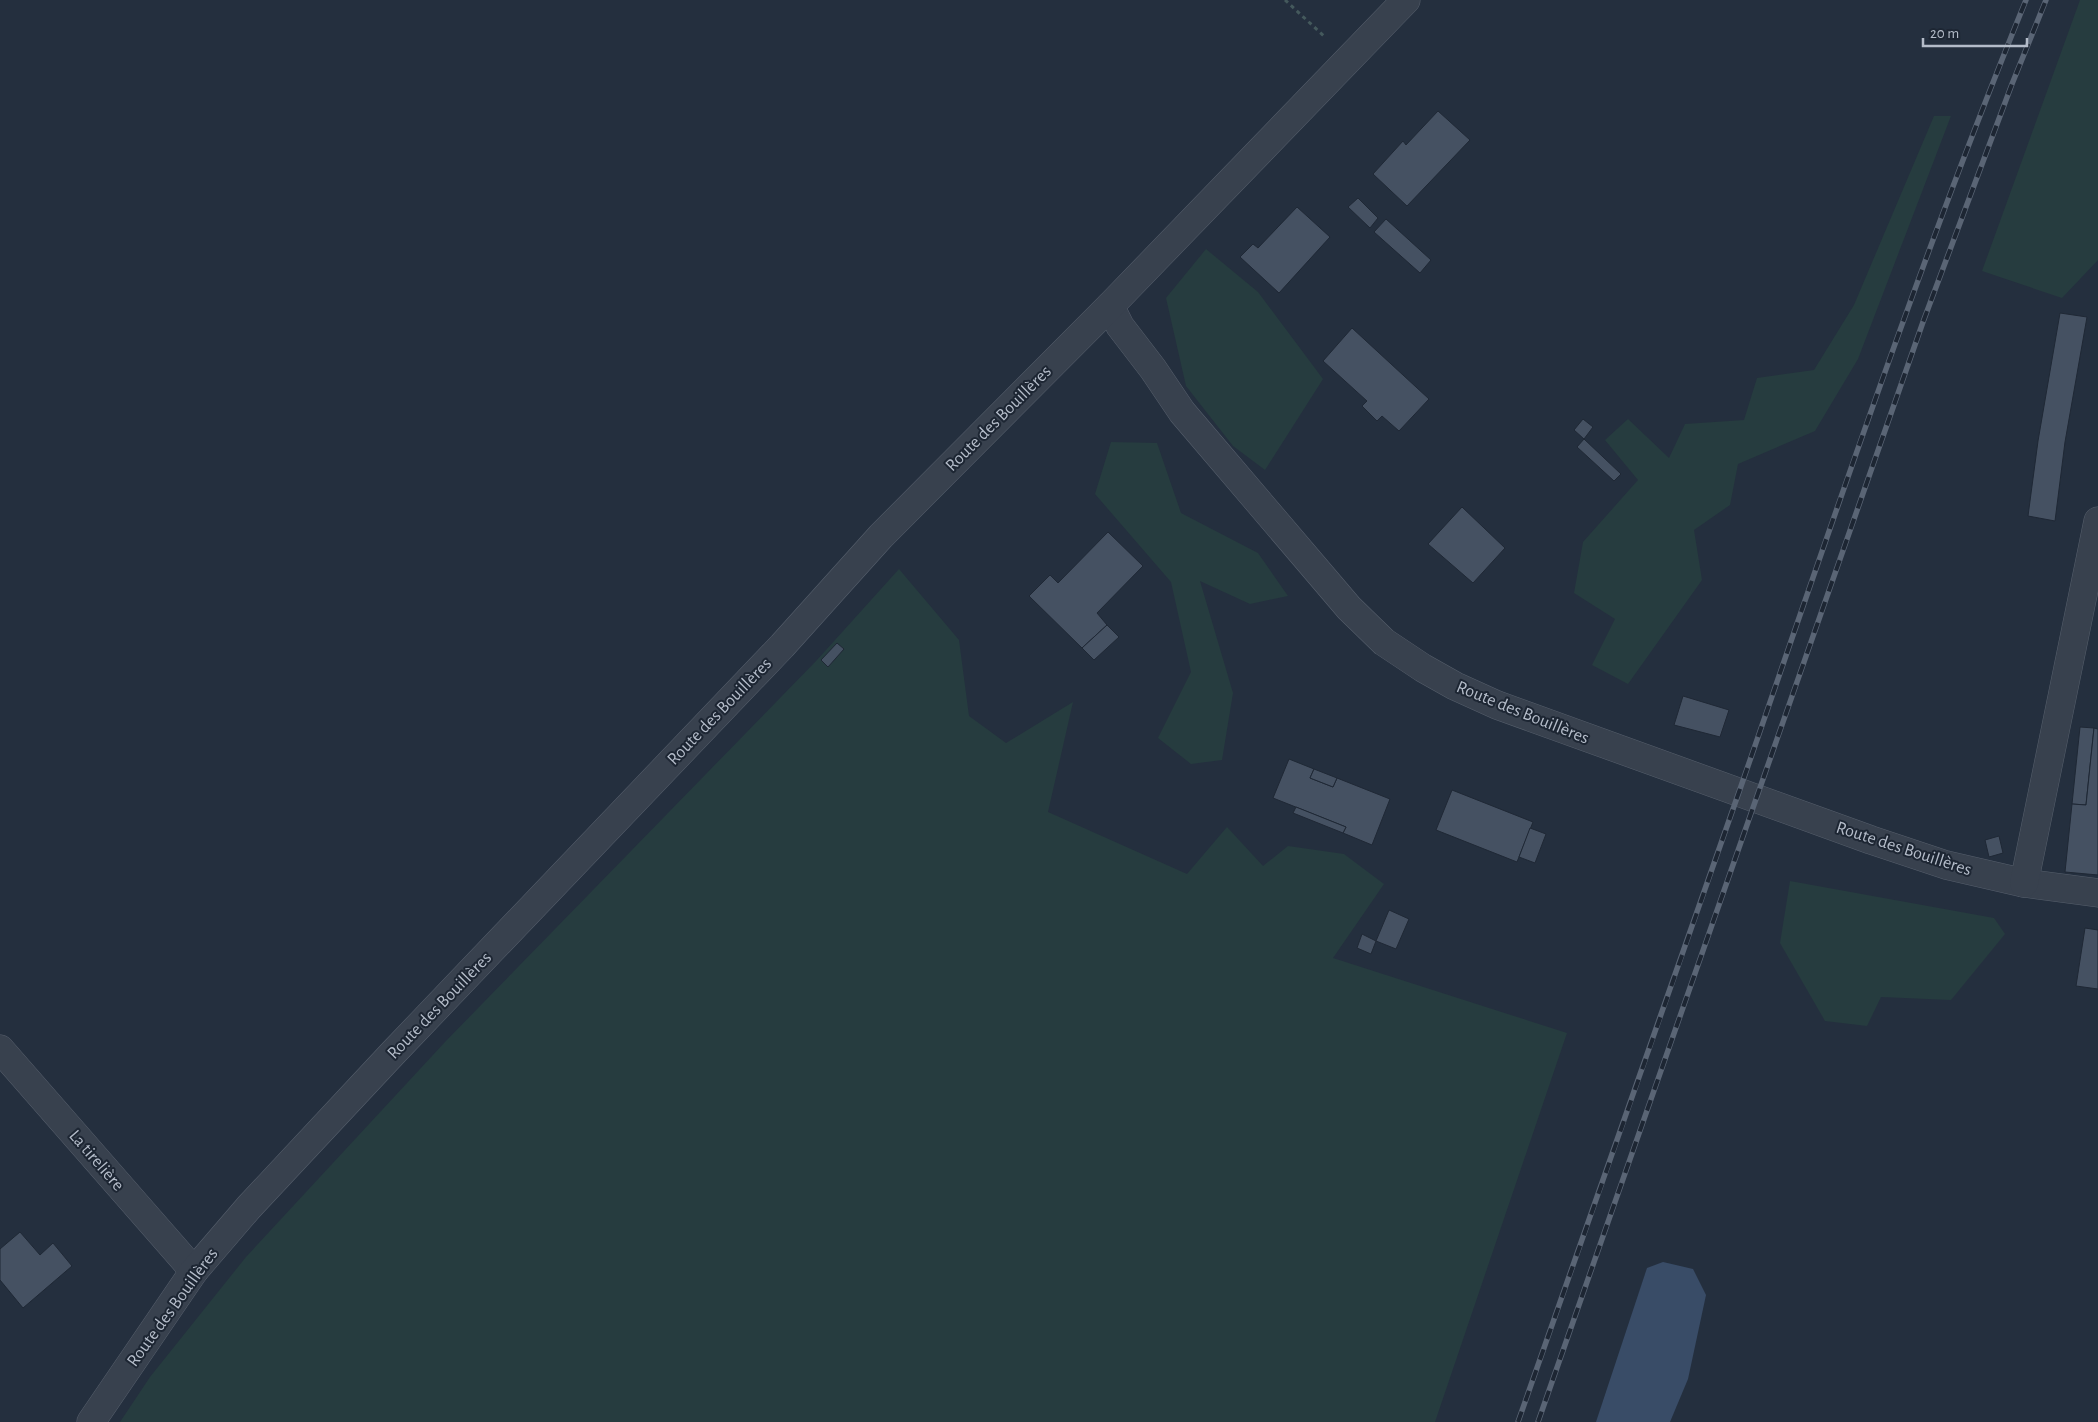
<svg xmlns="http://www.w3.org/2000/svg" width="2098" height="1422" font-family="'Alegreya Sans',sans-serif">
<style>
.green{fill:#263c3f}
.water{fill:#394c67}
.building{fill:#455162;stroke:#1f2835}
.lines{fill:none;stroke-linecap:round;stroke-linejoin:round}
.minor-casing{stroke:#565f6c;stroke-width:29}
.path{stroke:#44595c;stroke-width:3;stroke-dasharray:4 4;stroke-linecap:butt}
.minor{stroke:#38414e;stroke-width:28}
.rail-casing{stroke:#5a6575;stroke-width:5.5}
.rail{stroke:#1d2633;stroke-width:4;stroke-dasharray:11;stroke-linecap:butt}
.labels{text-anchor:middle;stroke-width:4;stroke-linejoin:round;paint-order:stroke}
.street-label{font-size:18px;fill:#b4bcc9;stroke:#1d2633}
</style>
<rect width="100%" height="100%" fill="#242f3e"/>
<g class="green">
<polygon points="2080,0 2098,0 2098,260 2062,298 1982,271"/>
<polygon points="1934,116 1951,116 1858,359 1815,431 1738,464 1730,505 1694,530 1702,580 1628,684 1592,665 1615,619 1574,593 1583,542 1638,480 1605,440 1628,419 1669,458 1685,424 1744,420 1757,378 1814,370 1854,305"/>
<polygon points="1206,249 1258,292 1323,379 1265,470 1233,446 1186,386 1166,298"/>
<polygon points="1111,442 1157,443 1181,513 1258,553 1288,596 1250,604 1200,581 1233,693 1222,760 1191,764 1158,738 1191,672 1171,582 1095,494"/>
<polygon points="899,569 959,640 969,716 1006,743 1073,702 1048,812 1187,874 1227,827 1263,866 1288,846 1344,854 1384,884 1333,958 1567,1033 1435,1422 120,1422 150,1377 246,1257 445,1042 817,660"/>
<polygon points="1790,881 1994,918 2005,934 1951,1000 1881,997 1867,1026 1825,1021 1780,943"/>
</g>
<polygon class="water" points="1663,1262 1693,1269 1706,1295 1688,1379 1670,1422 1596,1422 1647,1268"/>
<g class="building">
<polygon points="1438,111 1470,140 1407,206 1373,174 1403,141 1406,145"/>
<polygon points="1358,198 1378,218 1370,228 1348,207"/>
<polygon points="1297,207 1330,237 1279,293 1240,257 1253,244 1258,248"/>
<polygon points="1386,219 1431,260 1420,273 1374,232"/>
<polygon points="2060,313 2087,317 2065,442 2055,521 2028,516 2038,441"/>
<polygon points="1352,328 1429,399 1399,431 1382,416 1377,421 1362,406 1367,401 1323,361"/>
<polygon points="1583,419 1593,427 1584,439 1574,430"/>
<polygon points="1584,439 1621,474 1614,481 1577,447"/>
<polygon points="1462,507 1505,548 1473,583 1428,544"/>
<polygon points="1108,532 1143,566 1097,613 1107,625 1082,648 1029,596 1050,575 1058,583"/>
<polygon points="1107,625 1119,637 1094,660 1082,648"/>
<polygon points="837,643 844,649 828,667 821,660"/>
<polygon points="1683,696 1729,710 1720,737 1674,725"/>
<polygon points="2080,727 2094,728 2086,805 2072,804"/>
<polygon points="2094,728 2098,729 2098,875 2065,872 2072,804 2086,805"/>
<polygon points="1289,759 1314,769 1310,778 1333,787 1337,778 1390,799 1372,845 1343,833 1346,827 1273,798"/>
<polygon points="1314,769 1337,778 1333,787 1310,778"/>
<polygon points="1452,790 1533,822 1517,862 1436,830"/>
<polygon points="1296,807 1346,827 1343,833 1293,813"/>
<polygon points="1530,828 1546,834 1535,863 1519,857"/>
<polygon points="1999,836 2003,853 1989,857 1985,840"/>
<polygon points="1389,910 1409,919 1396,949 1376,941"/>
<polygon points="2085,928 2098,930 2098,989 2076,986"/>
<polygon points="1362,934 1376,941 1371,954 1357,948"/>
<polygon points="20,1232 40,1255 53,1243 72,1266 23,1308 0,1280 0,1249"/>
</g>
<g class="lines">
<g class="minor-casing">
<g id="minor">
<polyline points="1110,306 1120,326 1153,369 1182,412 1349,608 1384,642 1423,668 1455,686 1497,705 1871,840 1946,865 2024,883 2098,893"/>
<polyline points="2024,883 2098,521"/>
<polyline points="0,1049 194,1271"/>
<polyline points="91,1422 194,1271 249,1207 393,1053 782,646 881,536 1110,306 1406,0"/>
</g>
</g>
<polyline class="path" points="1285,0 1325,37"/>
<use href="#minor" class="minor"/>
<g class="rail-casing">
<g id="rail">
<path d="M1518,1422C1592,1212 1666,1002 1739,792C1831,526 1920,260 2026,0"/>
<polyline points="1538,1422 1923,322 2012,84 2046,0"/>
</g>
</g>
<use href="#rail" class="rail"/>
</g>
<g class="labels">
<g class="street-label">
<text transform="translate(998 418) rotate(-45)" y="6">Route des Bouillères</text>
<text transform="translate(719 711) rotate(-46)" y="6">Route des Bouillères</text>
<text transform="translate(1523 712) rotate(22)" y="6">Route des Bouillères</text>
<text transform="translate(1904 848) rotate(18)" y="6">Route des Bouillères</text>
<text transform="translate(439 1005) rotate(-46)" y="6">Route des Bouillères</text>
<text transform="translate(97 1160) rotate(49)" y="6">La tirelière</text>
<text transform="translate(172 1307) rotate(-54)" y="6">Route des Bouillères</text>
</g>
</g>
<path d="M1923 38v8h104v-8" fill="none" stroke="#b4bcc9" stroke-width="2.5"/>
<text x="1930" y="38" font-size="15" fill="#b4bcc9" stroke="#1d2633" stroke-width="4" paint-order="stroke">20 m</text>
</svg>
